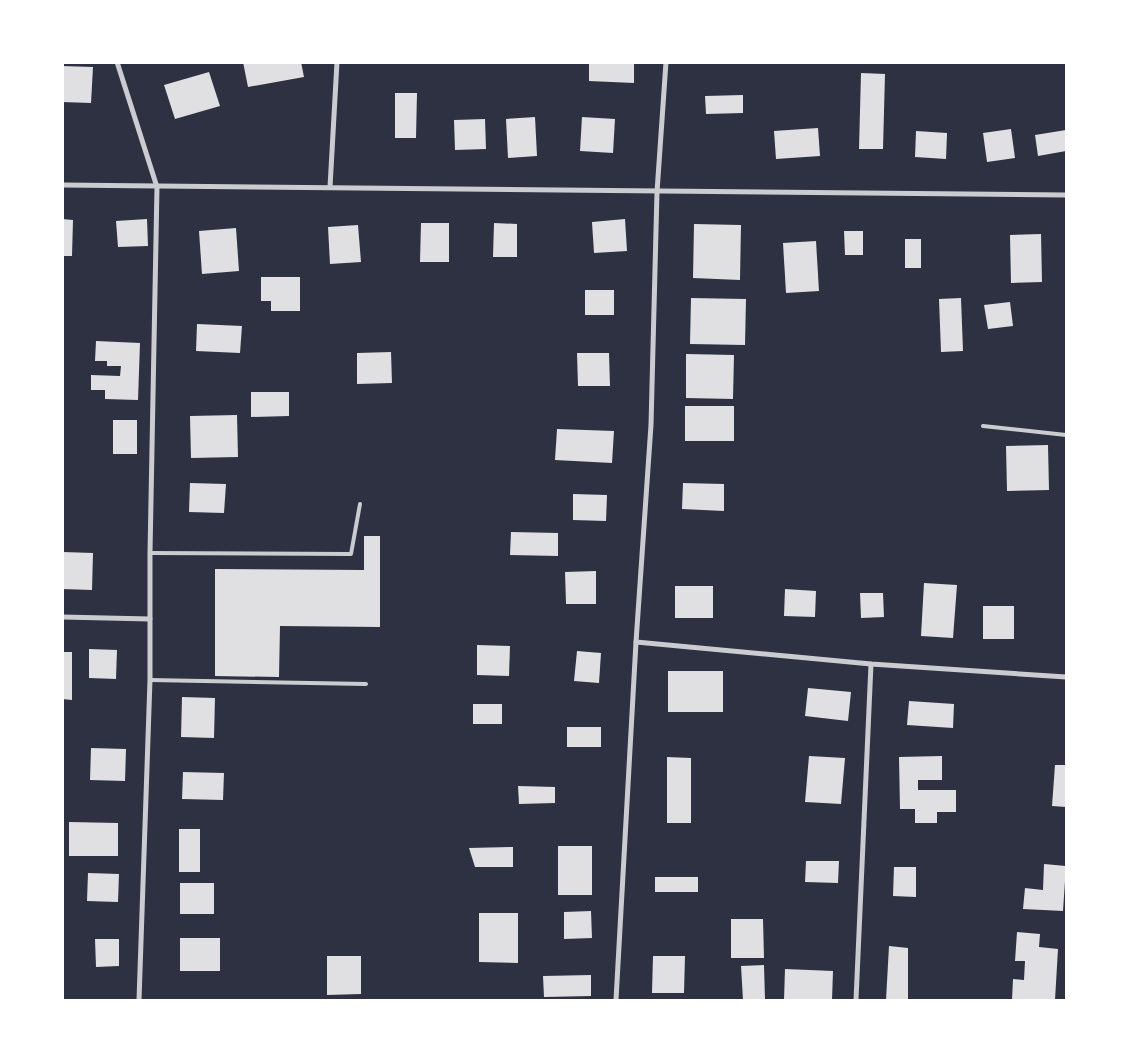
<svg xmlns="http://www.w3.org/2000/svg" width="1129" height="1063" font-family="Overpass,sans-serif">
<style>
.building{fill:#e0e0e3}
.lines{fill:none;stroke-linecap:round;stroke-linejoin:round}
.service{stroke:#caccd0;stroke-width:4}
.minor{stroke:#caccd0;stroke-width:5}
</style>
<rect width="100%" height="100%" fill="#2d3142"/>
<g class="building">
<polygon points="243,62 301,62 304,77 248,87"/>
<polygon points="589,62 634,62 634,83 589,81"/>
<polygon points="62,66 93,67 91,103 62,102"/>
<polygon points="209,72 220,106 175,119 164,85"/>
<polygon points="861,73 885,74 883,149 859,149"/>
<polygon points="395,93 417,93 416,138 395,138"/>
<polygon points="743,95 743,113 706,114 705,96"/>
<polygon points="535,117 537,156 508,158 506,119"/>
<polygon points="582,117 615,119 613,153 580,151"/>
<polygon points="485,119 486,149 455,150 454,120"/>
<polygon points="818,128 820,156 776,159 774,131"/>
<polygon points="1011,129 1015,158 987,162 983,133"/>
<polygon points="1066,130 1066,151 1038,156 1035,135"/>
<polygon points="916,131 947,133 946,159 915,157"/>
<polygon points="62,219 73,220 72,256 62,256"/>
<polygon points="147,219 148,246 118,247 116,221"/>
<polygon points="625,219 627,251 594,253 592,222"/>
<polygon points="421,223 449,223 449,262 420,262"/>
<polygon points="494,223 517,224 517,257 493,257"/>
<polygon points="694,224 741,225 740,280 693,278"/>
<polygon points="358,225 361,262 330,264 328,227"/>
<polygon points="236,228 239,271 202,274 199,231"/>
<polygon points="844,231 863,231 863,255 845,255"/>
<polygon points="1041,234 1042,282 1011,283 1010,235"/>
<rect x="905" y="239" width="16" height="29"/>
<polygon points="816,241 819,291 786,293 783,243"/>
<polygon points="261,277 300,277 300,311 271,311 271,301 261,301"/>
<rect x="585" y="290" width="29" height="25"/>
<polygon points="691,298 746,299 745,345 690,344"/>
<polygon points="961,298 963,351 941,352 939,299"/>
<polygon points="1010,302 1013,326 988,329 984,305"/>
<polygon points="197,324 242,326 240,353 196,351"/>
<polygon points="96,341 140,343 138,400 105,399 105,390 91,390 91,375 120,376 121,366 107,366 107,361 95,361"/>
<polygon points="391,352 392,383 357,384 357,353"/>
<polygon points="577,353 609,353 610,386 578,386"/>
<polygon points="686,354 734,355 733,399 686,398"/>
<polygon points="251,392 289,392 289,416 251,417"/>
<rect x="685" y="406" width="49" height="35"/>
<polygon points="237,415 238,457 191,458 190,416"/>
<rect x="113" y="420" width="24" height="34"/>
<polygon points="557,429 614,431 612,463 555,460"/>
<polygon points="1048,445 1049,490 1007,491 1006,446"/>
<polygon points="190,483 226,484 224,513 189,512"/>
<polygon points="683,483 724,484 724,511 682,509"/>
<polygon points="573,494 607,495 606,521 573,520"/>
<polygon points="511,532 558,533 558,556 510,555"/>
<polygon points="364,536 380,536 380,627 280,626 279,677 215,676 215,569 364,570"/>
<polygon points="63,552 93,553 92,590 62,589"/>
<polygon points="596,571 596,604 566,604 565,572"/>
<polygon points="924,583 957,585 953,638 921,636"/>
<rect x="675" y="586" width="38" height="32"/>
<polygon points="785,589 816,591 815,617 784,616"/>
<polygon points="860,593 883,593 884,617 861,618"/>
<rect x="983" y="606" width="31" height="33"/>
<polygon points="477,645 510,646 509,676 477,675"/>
<polygon points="89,649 117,650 116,679 89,678"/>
<polygon points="577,651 601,653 599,683 574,681"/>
<polygon points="62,652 72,652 72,700 62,699"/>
<rect x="668" y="671" width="55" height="41"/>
<polygon points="808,688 851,692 848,721 805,716"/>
<polygon points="182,697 215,698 214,738 181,737"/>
<polygon points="909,701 954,704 953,728 907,725"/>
<rect x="473" y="704" width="29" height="20"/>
<rect x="567" y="727" width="34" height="20"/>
<polygon points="91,748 126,749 125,781 90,780"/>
<polygon points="809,756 845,758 841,804 805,802"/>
<polygon points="942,756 942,780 918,780 918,790 956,790 956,812 937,812 937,823 915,823 915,809 900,809 899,757"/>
<polygon points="667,757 691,758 691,823 667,823"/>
<polygon points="1055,765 1066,765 1066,807 1052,806"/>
<polygon points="183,772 224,773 223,800 182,799"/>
<polygon points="518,786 555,787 555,803 519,804"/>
<polygon points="69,822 118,823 118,856 69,856"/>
<rect x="179" y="829" width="21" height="43"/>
<rect x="558" y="846" width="34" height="49"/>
<polygon points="513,847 513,867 475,867 469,848"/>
<polygon points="806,861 839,861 838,883 805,882"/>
<polygon points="1044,864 1066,866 1063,911 1023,909 1025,888 1043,890"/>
<polygon points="894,867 916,867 916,897 893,896"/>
<polygon points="88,873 119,874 118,902 87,901"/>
<rect x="655" y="877" width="43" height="15"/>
<rect x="180" y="883" width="34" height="31"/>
<polygon points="591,911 592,938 564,939 564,912"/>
<polygon points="479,913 518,913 518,963 479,962"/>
<polygon points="731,919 763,919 764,958 731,958"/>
<polygon points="1017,932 1040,934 1039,947 1058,949 1055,1000 1012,1000 1013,979 1024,980 1025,961 1015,961"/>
<rect x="180" y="938" width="40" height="33"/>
<polygon points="95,939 119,939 119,966 96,967"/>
<polygon points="889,946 908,948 908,1000 886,1000"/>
<polygon points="327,956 361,956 361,994 327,995"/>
<polygon points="653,956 685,956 684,993 652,993"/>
<polygon points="764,965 765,1000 743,1000 741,966"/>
<polygon points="785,969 833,971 832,1000 784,1000"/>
<polygon points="591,975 591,996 544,997 543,976"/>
</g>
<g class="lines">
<g class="service">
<polyline points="983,426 1066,435"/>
<polyline points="150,553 351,554 360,504"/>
<polyline points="150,680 366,684"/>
</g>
<g class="minor">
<polyline points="117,62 157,187 150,553 150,680 139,1000"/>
<polyline points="62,185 1066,195"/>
<polyline points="330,187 337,62"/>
<polyline points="62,617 150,619"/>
<polyline points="636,642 871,664 1066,677"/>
<polyline points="616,1000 636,642 651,425 657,192 666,62"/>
<polyline points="856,1000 871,664"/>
</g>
</g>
<rect width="1129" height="1063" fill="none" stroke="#ffffff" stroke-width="128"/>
</svg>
